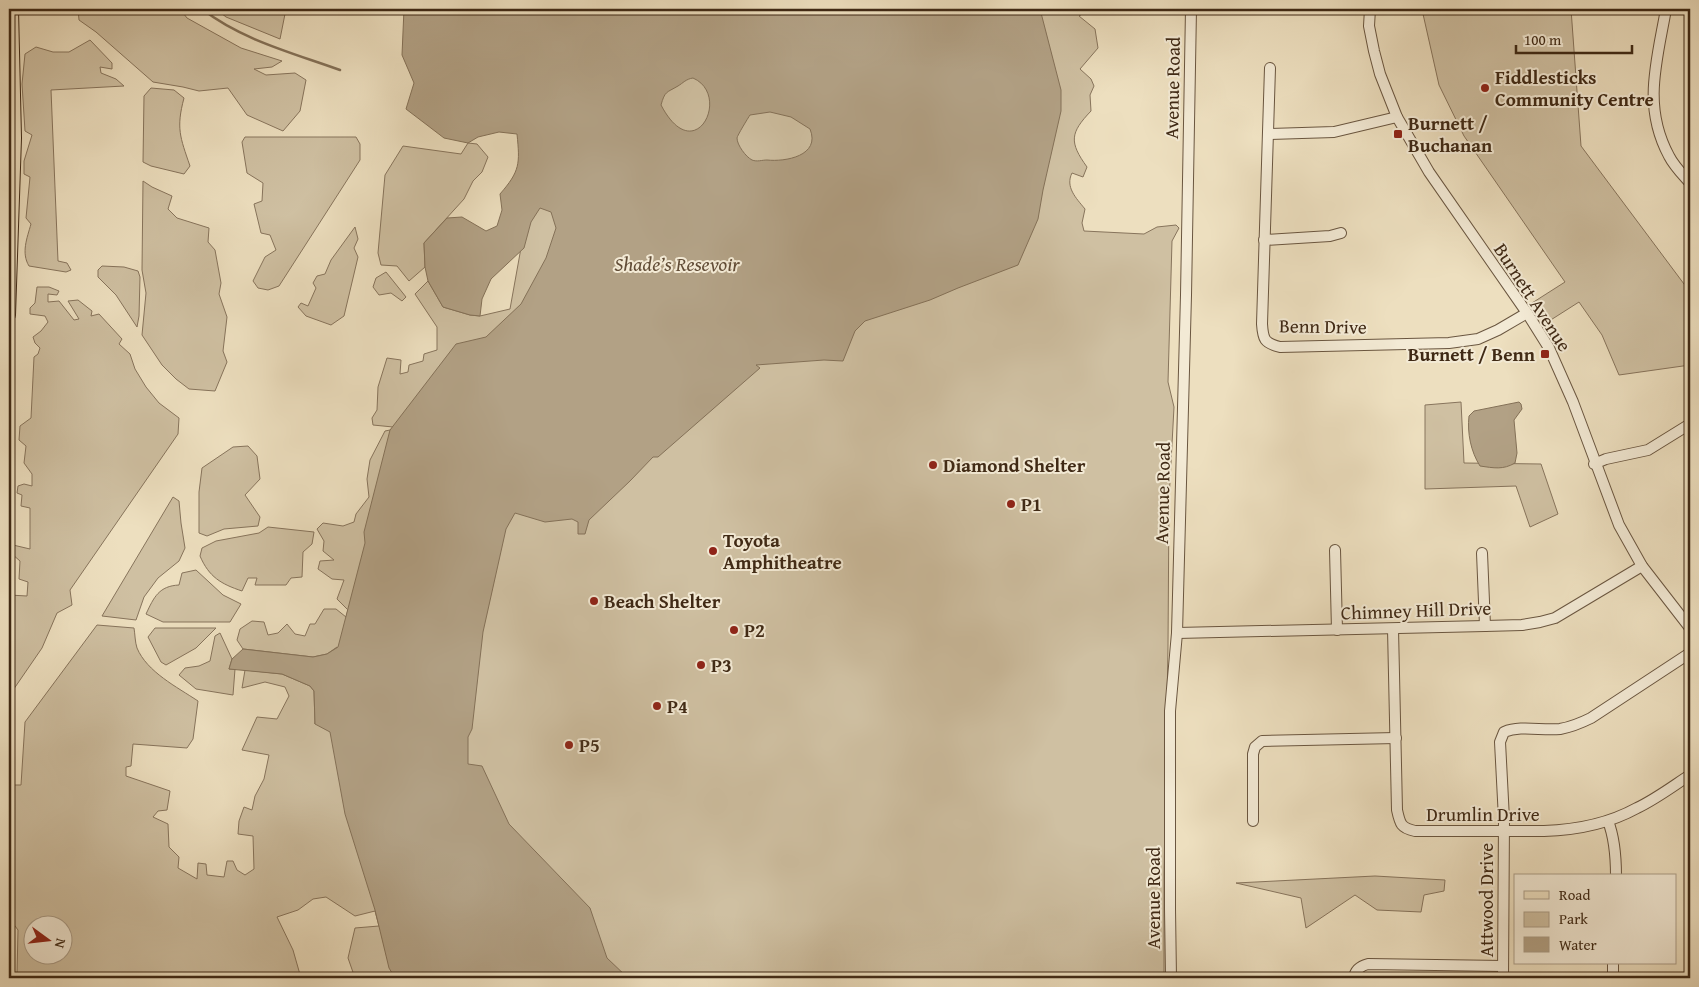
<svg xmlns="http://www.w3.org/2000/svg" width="1699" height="987" font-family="'Gentium Book Plus',serif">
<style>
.green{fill:#cfc0a2;stroke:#87745c;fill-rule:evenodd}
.water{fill:#b2a185;stroke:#847158;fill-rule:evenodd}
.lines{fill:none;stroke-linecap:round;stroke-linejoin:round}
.stream{stroke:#847158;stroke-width:2.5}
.minor-casing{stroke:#6a5640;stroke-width:12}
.major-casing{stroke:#3f2915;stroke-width:14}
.minor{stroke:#f3ead5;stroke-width:10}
.major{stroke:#eddfbf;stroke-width:12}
.poi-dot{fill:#8f2418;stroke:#f3ead5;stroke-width:2}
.labels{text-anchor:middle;stroke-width:4;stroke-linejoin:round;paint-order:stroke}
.poi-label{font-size:19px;font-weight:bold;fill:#3f2915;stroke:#f3ead5;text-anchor:start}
.street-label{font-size:19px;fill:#3f2915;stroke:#f3ead5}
.water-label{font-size:20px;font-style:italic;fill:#624d37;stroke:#f3ead5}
</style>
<rect width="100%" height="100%" fill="#eddfbf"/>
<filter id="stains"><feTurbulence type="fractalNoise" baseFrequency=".004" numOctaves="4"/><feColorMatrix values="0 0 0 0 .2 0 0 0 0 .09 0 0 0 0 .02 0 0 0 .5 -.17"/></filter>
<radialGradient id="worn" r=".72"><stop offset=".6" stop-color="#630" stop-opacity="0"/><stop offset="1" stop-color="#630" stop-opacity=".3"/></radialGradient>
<g class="green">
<polygon points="78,9 180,9 187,18 241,48 282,61 272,67 254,69 266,75 295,73 306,80 300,111 283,131 247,115 228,88 199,91 183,87 153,82 96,32 79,20"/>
<polygon points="216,9 286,9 280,39 226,17"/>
<path d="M404,9H1090L1079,16L1095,29L1098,48L1080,69L1091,79L1094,86L1090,95L1091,111C1070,133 1069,142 1087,167L1083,177L1072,173C1065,187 1076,198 1085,209L1082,223L1084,231L1144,234L1157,227L1176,225L1179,228L1172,241L1168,382L1174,407L1169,500L1168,646L1164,873V978H355L348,958L355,928L379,926L375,911L355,916L326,897L313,899L298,910L277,917L293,950L301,978H9V972L17,975L18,930L9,918V785H21L25,722L97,625L134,628C135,634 135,642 137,648C147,672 177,687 198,701L193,739L187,748L133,744L131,766L126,767V776L170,791L167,810L158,811L153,817L168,824L169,847L179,857L178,868L197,879L198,863L206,864L207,875L224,877L227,861H233L237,870L245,875L254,869L253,836L238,834L239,821L244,807L252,810L255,796L264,779L269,755L242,750L257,717L277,719L289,696L285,687L265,682L242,688L245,670L282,674L310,686L314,691L315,724L337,647L327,654L313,657L243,649L237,640L240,629L252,621L264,622L268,635L278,633L287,624L295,634L305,636L310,624H315L324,609H336L346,617L348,610L337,599L344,580L332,579L318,569L320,561L334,560L323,551L324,541L317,529L323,523L343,526L354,522L356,514L369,497L367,479L370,460L385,431L390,430L393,427L373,425L372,418L377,410L378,387L387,358L401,360L400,374L408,372L409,365L423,361L424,354L437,350V327L415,294L428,281L443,307L470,315L480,316L510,309L539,148ZM32,924H62V954H32Z"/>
<polygon points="1481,9 1571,9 1581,146 1690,292 1690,365 1619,375 1602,335 1579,302 1546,323 1532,303 1565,282 1464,136 1439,85 1423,14 1481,12"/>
<path d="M90,40L112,63V69L100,67L101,73L116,79L124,86L51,90L58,261L67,263L71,270L66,272L29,266C21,253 27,238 31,224L26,218L30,177L24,174V161L32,135L25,131L22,84L25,54L36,47L53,52H69Z"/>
<path d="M151,88L174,90L184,98C176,128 180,137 190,166L184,174L151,166L143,162L144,96Z"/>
<polygon points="245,137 356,137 360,144 360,160 279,286 268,290 258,288 253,281 265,257 276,250 270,235 261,233 254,204 262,201 263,183 247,173 242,142"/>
<polygon points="468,143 477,144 488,157 482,172 473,181 464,199 424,243 425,267 409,281 397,266 381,265 378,253 385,175 403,146 461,154"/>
<polygon points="143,181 152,187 172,196 168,209 177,218 209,228 208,242 215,250 221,283 219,294 227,317 223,351 227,362 215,391 189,389 176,379 162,365 142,335 146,293 142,270"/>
<polygon points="355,227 358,239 354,248 358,257 344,316 331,325 306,316 298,307 301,303 308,306 316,288 313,283 317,276 325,274 331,260"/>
<polygon points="102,266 124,267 138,271 140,277 139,316 137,327 116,295 98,277 98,270"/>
<polygon points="386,272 406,297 402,301 391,293 379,295 373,287 376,278"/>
<polygon points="37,287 49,287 59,291 57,295 48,294 48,302 59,301 74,320 79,319 68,301 78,300 92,311 91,316 99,314 122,339 119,344 130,354 135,369 146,387 159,403 179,418 178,434 70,590 72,605 57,613 42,648 9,696 9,595 27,596 28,582 19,579 20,561 12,554 13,545 30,549 30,508 21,506 22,495 17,493 18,486 24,484 32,486 32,474 24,463 26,446 19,440 20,426 31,418 34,357 38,354 40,348 35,343 33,337 41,331 48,322 45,316 30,314 30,308 35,303"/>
<polygon points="1461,402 1464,463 1541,464 1558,514 1530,527 1516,486 1425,489 1425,405"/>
<polygon points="248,446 257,456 260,479 245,495 260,517 258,526 224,529 207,536 199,533 199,492 202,468 233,447"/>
<polygon points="173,497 179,501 181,523 185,548 179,561 158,578 144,597 136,620 102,616"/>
<path d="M268,527L314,532L312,544L303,552L302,577L291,578L286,585H255L257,578H248L242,591C221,584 209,577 200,556L202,548L216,541L259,533Z"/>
<path d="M196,570L223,595L241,604L230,622H163L146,614C154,597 159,586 179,585L182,573Z"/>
<polygon points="155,628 216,628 196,648 166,665 161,662 148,637"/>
<polygon points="220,633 232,659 229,669 235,669 233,695 196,689 179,675 185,668 199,666 210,661 215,636"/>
<polygon points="1375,876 1445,880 1444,891 1424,895 1421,912 1377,910 1355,895 1306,928 1301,898 1236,883"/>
</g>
<g class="water">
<path d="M404,9H1040L1061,90V111L1043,190L1038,219L1018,265L958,288L930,300L865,321L855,331L843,361L824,360L756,365L760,368L658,457H653L630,481L589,520L585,534H578V522L572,519L545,522L515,513L506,529L483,632L472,729L468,737V764L482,766L509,824L590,908L607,958L628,978H395L389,968L375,910L345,814L330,732L315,724L314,691L310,686L282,674L229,669L232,659L243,649L313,657L327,654L338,647L365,543L364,532L390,430L456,344L486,337L521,304L546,258L556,228L551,212L540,208L531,222L524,248L491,279L482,299L480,316L470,315L443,307L428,281L425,267L424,243L447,218L462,217L486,231L497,226L502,210L500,194C520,171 520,164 517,134L499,132L478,137L468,143L444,138L406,109L414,83L402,55ZM693,78C732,95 695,170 661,105C665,91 666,93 678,86C683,83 686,79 693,78ZM770,112L791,117L810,129C821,156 785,162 767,160C762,160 757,162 752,160C746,157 737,145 737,138C737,136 748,118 750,115Z"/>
<path d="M1519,402L1521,404L1522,409L1514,420L1517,453L1515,463C1503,470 1494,468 1480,466C1471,452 1467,433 1469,416L1474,411Z"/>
</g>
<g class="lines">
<path class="stream" d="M202,9C242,40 293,53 340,70"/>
<g class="minor-casing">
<g id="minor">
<polyline points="1370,9 1369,26 1374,51 1380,74 1397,117 1429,172 1527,313 1549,348 1573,402 1619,525 1642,566 1690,628"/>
<path d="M1666,9C1657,61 1642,106 1669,156C1674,166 1683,175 1690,183"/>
<path d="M1270,68L1262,324C1263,339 1264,343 1280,347L1449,343L1478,339L1498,330L1527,313"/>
<polyline points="1268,134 1334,132 1397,117"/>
<polyline points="1264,240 1330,236 1341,233"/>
<polyline points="1594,464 1606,459 1648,450 1690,424"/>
<polyline points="1335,550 1337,630"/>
<polyline points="1482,553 1485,626"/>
<path d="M1393,629L1397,810C1400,824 1401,828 1415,831H1544C1576,830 1608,824 1637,808C1656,799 1673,786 1690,775"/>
<polyline points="1177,633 1485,626 1522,625 1540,622 1555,618 1642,566"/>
<polyline points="1253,821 1253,754 1255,747 1262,741 1396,738"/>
<path d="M1608,821C1615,839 1616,857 1616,876"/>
<polyline points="1171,978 1170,909 1170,711 1177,633 1186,295 1191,9"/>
<path d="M1354,978C1355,970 1360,966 1368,964L1503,966"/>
<path d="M1503,978L1504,819L1500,742L1504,732C1521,725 1542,731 1560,729C1571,727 1581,723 1591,718L1690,653"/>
<polyline points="1613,978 1613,963"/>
</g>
</g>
<g class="major-casing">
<polyline id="major" points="9,315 15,138 12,9"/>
</g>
<use href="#minor" class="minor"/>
<use href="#major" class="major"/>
</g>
<g class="poi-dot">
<circle cx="1485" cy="88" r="5"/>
<rect x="1393" y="129" width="10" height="10" rx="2.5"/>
<rect x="1540" y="349" width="10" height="10" rx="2.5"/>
<circle cx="933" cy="465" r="5"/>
<circle cx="1011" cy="504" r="5"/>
<circle cx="713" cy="551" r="5"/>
<circle cx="594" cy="601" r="5"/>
<circle cx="734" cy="630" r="5"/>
<circle cx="701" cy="665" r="5"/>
<circle cx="657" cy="706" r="5"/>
<circle cx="569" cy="745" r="5"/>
</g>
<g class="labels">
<g class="poi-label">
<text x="1495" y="84">Fiddlesticks<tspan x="1495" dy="22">Community Centre</tspan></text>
<text x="1408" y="130">Burnett /<tspan x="1408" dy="22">Buchanan</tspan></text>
<text x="1535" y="361" text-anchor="end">Burnett / Benn</text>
<text x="943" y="472">Diamond Shelter</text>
<text x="1021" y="511">P1</text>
<text x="723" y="547">Toyota<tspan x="723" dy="22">Amphitheatre</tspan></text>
<text x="604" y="608">Beach Shelter</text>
<text x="744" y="637">P2</text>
<text x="711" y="672">P3</text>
<text x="667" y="713">P4</text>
<text x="579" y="752">P5</text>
</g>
<g class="street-label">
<text transform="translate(1172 88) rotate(-89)" y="7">Avenue Road</text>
<text transform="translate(1533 297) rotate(57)" y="7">Burnett Avenue</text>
<text transform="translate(1323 326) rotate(1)" y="7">Benn Drive</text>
<text transform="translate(1162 493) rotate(-89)" y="7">Avenue Road</text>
<text transform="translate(1416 610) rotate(-2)" y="7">Chimney Hill Drive</text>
<text x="1483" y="821">Drumlin Drive</text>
<text transform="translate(1153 898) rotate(-90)" y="7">Avenue Road</text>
<text transform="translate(1486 900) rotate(-90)" y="7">Attwood Drive</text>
</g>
<g class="water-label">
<text x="677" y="271">Shade’s Resevoir</text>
</g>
</g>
<rect width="1699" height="987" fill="none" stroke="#eddfbf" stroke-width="30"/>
<rect x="10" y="10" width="1679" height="967" fill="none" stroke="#3f2915" stroke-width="2.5"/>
<rect x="15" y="15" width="1669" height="957" fill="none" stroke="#3f2915"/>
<rect x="1514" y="874" width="162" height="90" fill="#f3ead5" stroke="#ab9d88"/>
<rect x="1524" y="891" width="25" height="8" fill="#eddfbf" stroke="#ab9d88"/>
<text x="1559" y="900" font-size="15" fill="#3f2915">Road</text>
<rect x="1524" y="912" width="25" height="15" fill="#cfc0a2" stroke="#ab9d88"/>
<text x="1559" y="924" font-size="15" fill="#3f2915">Park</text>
<rect x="1524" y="937" width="25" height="15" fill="#b2a185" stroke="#ab9d88"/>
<text x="1559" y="950" font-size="15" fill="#3f2915">Water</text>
<g transform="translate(48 940) rotate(105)"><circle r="24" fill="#f3ead5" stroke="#ab9d88"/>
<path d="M0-4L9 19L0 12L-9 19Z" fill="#8f2418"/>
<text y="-8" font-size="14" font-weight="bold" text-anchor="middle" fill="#3f2915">N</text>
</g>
<path d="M1516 45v8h116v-8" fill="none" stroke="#3f2915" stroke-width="2.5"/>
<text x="1524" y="45" font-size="15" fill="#3f2915" stroke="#f3ead5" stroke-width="4" paint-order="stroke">100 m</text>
<rect width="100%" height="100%" filter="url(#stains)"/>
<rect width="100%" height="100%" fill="url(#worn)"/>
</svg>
